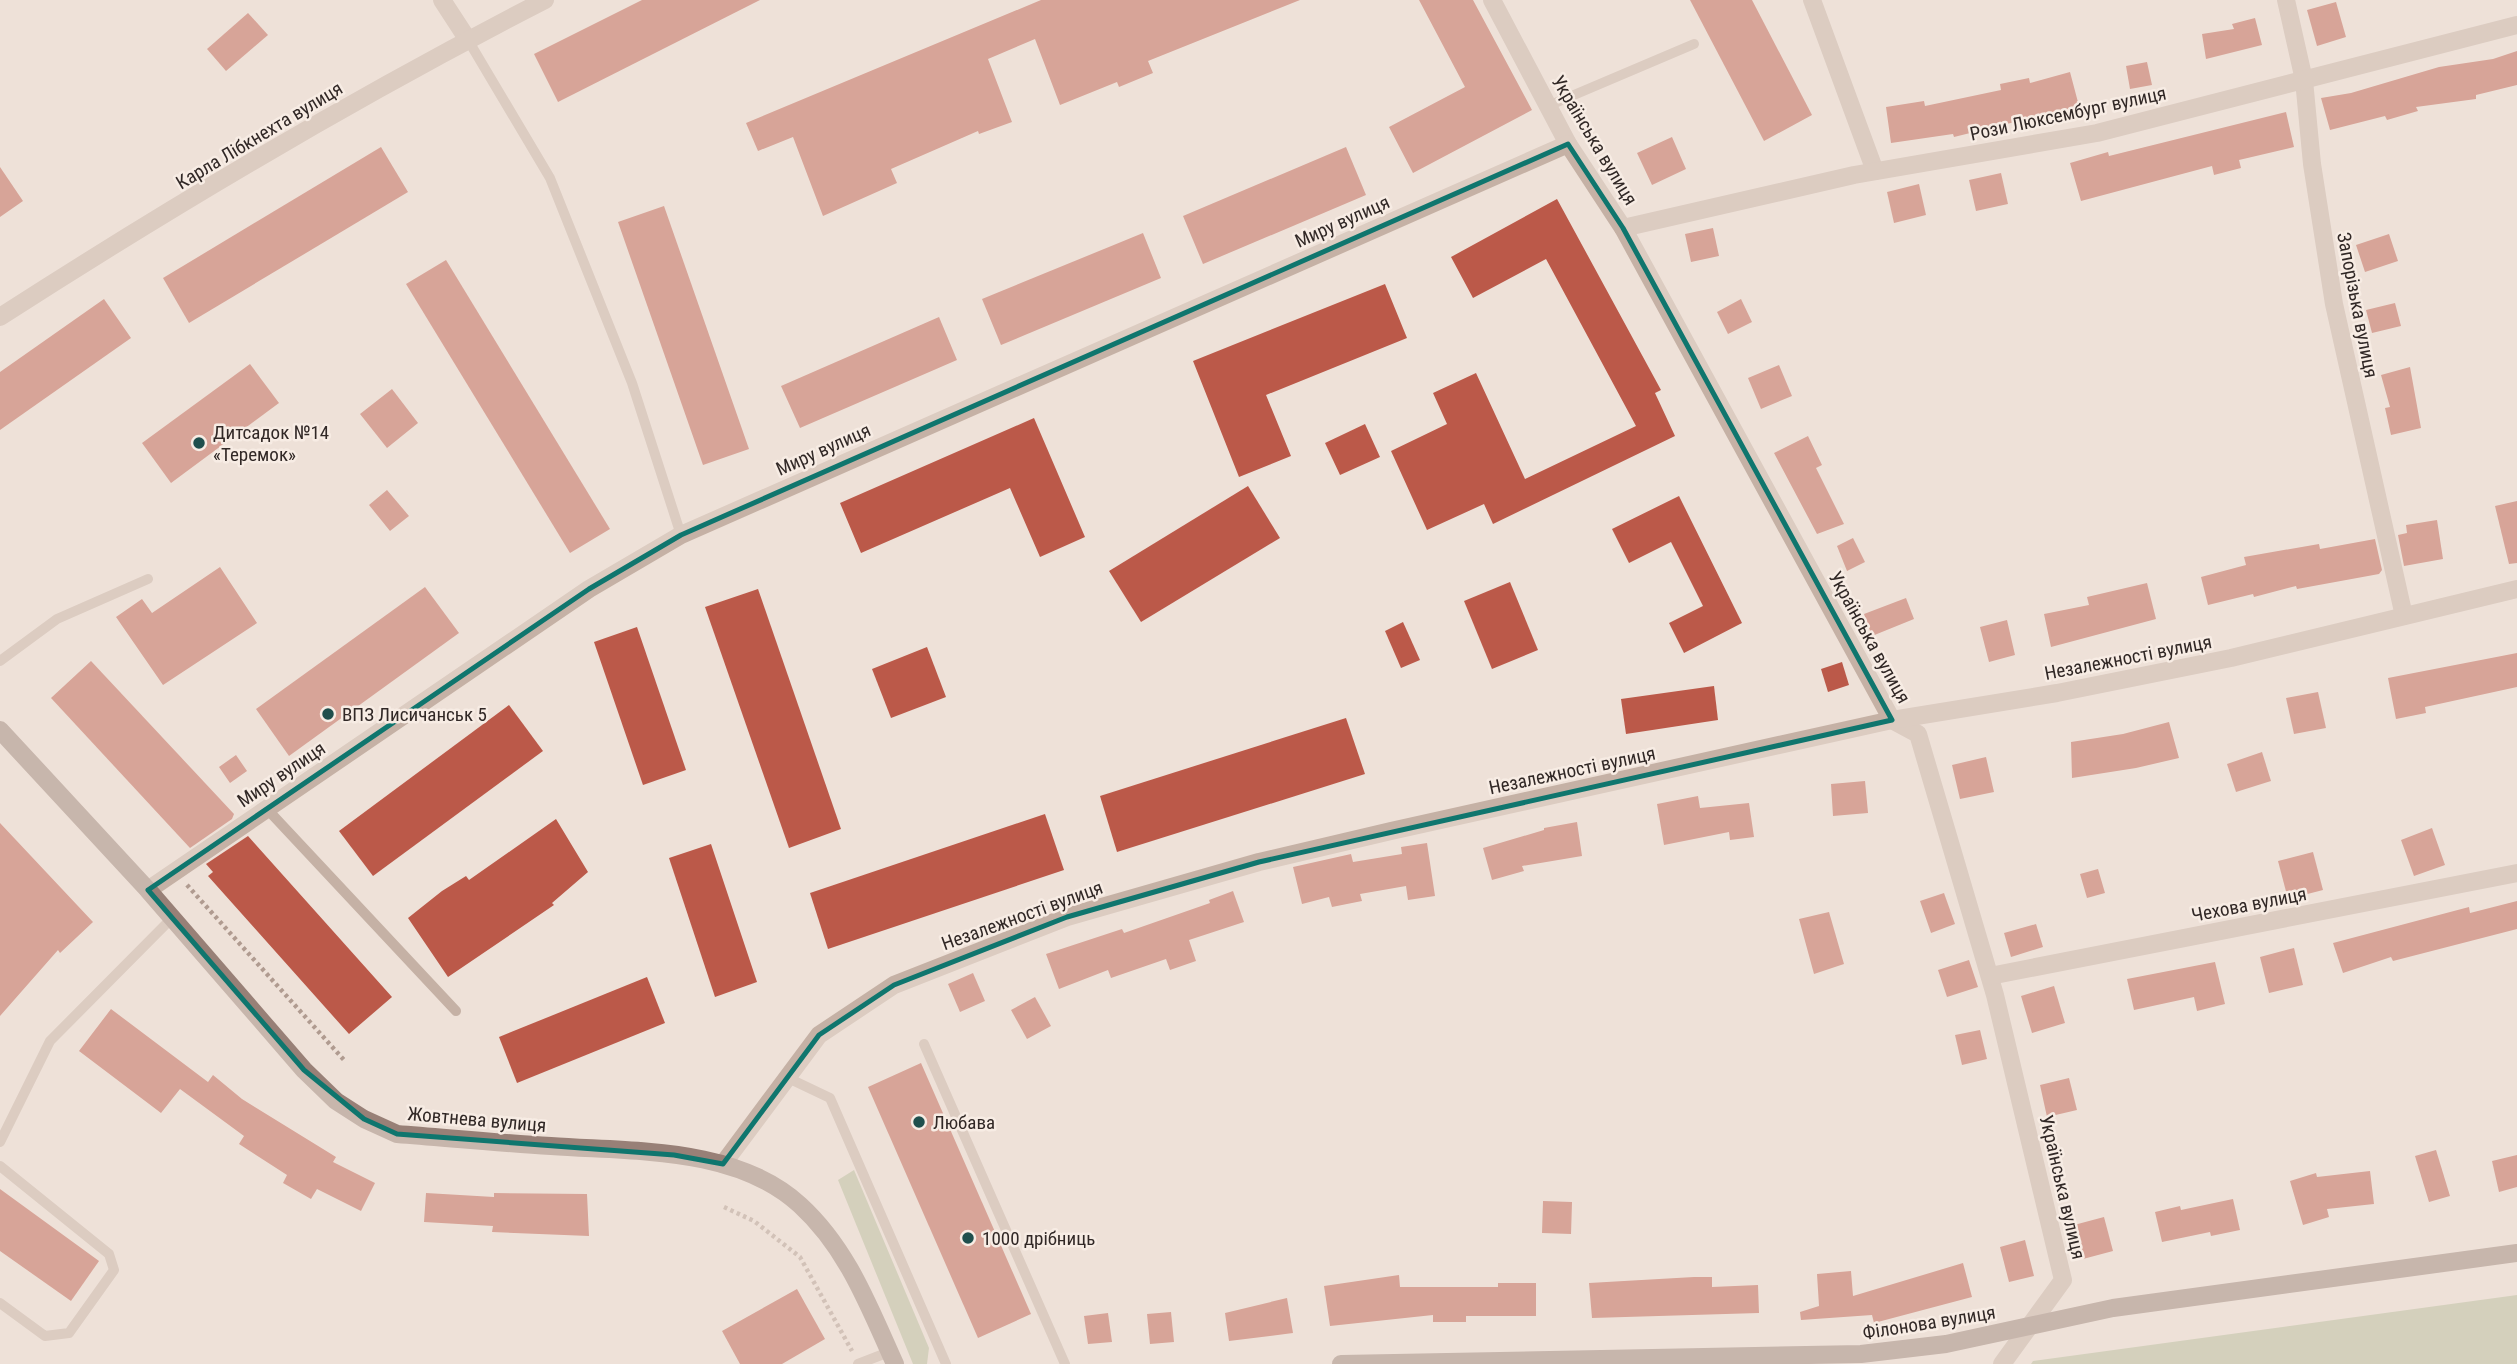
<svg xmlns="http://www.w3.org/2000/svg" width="2517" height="1364" font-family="'Roboto Condensed',sans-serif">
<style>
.green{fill:#b4bb9a}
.building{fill:#bb5949}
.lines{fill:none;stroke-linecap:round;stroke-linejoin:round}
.path{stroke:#b09b90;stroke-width:4.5;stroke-dasharray:3.5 3.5;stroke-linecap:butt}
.lane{stroke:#c5b1a5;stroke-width:10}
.street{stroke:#c5b1a5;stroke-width:18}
.secondary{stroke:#988077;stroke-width:18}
.marked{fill:none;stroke:#0f766e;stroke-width:5;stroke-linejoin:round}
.poi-dot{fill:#1f4f4d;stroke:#f7ece4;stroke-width:2.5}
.labels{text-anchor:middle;stroke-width:5;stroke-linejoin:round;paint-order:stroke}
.street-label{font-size:19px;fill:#312826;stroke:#f7ece4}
.poi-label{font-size:19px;fill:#312826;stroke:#f7ece4;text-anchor:start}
</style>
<rect width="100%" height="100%" fill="#eee1d8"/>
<g class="green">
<polygon points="854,1170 929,1348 927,1364 913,1364 838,1180"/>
<polygon points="2517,1295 2517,1364 2031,1364 2033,1361"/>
</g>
<g class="building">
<polygon points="642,0 760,0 558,102 534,54"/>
<polygon points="1041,0 1300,0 1148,61 1153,73 1119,87 1117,82 1060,105 1035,39 988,59 1012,122 979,134 978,131 891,169 897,183 823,216 793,137 758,151 746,123"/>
<polygon points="1419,0 1473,0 1532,110 1413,173 1389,127 1465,87"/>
<polygon points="1690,0 1752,0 1812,115 1764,141"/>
<polygon points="2336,2 2346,37 2317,46 2307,10"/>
<polygon points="248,13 268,35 226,71 207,49"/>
<polygon points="2255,18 2262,45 2206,59 2202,34 2234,29 2232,24"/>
<polygon points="2517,51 2517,85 2476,95 2476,99 2416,107 2418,111 2387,120 2385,116 2330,130 2321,98 2351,93 2439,67 2493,59"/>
<polygon points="2147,62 2152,85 2130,89 2126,66"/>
<polygon points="2070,72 2079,106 1954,137 1953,134 1891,143 1886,107 1924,101 1925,106 2001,90 2000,84 2029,78 2030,83"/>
<polygon points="2286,112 2294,147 2239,160 2241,168 2214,175 2212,166 2081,201 2070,163 2108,152 2109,156"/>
<polygon points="1672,137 1686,169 1652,185 1637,153"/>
<polygon points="381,147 408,192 189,323 163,278"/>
<polygon points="1346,147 1366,195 1203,264 1183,216"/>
<polygon points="0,167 23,201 0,217"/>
<polygon points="2001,173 2008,204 1976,211 1969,180"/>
<polygon points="1919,184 1926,215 1894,223 1887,192"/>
<polygon points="1557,199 1661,390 1655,393 1675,436 1493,524 1484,504 1427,530 1391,451 1447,424 1433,393 1476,373 1525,479 1636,426 1546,259 1473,298 1451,257"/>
<polygon points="664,206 749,449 703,465 618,222"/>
<polygon points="1713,228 1719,256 1691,262 1685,234"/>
<polygon points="1143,233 1161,278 1001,345 982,299"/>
<polygon points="2389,234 2398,261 2365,272 2356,245"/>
<polygon points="446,260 610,529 570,553 406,284"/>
<polygon points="1385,284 1407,338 1266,395 1291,456 1239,477 1193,361"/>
<polygon points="104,299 131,338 0,430 0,372"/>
<polygon points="1741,299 1752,322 1728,334 1717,312"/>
<polygon points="2395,303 2401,326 2372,333 2366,310"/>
<polygon points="939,317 957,360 800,428 781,386"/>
<polygon points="250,364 279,403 171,483 142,443"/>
<polygon points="1779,365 1792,396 1761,409 1748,378"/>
<polygon points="2410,367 2421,428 2391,435 2385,408 2390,407 2381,375"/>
<polygon points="392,389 418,423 387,448 360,414"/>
<polygon points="1034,418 1085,537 1040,557 1010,488 861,553 840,503"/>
<polygon points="1365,424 1380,457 1340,475 1325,443"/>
<polygon points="1808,436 1822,465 1816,468 1844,524 1817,534 1774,453"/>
<polygon points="1248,486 1280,538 1141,622 1109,571"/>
<polygon points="387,490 409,516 390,531 369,505"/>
<polygon points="1679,496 1742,623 1684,653 1669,623 1703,606 1671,542 1629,563 1612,529"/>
<polygon points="2517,501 2517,563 2509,564 2495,506"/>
<polygon points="2437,520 2443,559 2404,566 2398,535 2407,533 2406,525"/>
<polygon points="1853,538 1865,562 1847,571 1837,546"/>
<polygon points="2375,539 2382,570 2379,574 2297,589 2296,586 2254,597 2253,594 2208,605 2201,577 2246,565 2244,557 2319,544 2320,549"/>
<polygon points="220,567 257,623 163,685 116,617 142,599 152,613"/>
<polygon points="1510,582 1538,650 1492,669 1464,601"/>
<polygon points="2147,583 2156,619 2051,647 2044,614 2089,605 2087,597"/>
<polygon points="425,587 459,633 289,756 256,709"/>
<polygon points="758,589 841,829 789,848 705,607"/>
<polygon points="1906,598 1914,619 1872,636 1864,614"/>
<polygon points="2007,620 2015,655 1989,662 1980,627"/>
<polygon points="1403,622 1420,660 1401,668 1385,631"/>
<polygon points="637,627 686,770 643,785 594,642"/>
<polygon points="927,647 946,697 891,718 872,669"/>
<polygon points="2517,653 2517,687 2425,707 2426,713 2396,719 2388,678"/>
<polygon points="91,661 234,814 232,819 190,848 51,698"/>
<polygon points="1842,662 1849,685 1828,692 1821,669"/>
<polygon points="1714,686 1718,720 1626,734 1621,699"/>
<polygon points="2318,692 2326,728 2294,734 2286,698"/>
<polygon points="509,705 543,751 373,876 339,831"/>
<polygon points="1346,718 1365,774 1117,852 1100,796"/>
<polygon points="2169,722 2179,758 2136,768 2072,778 2071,742 2123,734"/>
<polygon points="2262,752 2271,781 2236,792 2227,764"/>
<polygon points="236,755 247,771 230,783 219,767"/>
<polygon points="1986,757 1994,792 1960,799 1952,765"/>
<polygon points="1865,781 1868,813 1833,816 1831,784"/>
<polygon points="1698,796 1700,808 1749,803 1754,837 1730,840 1729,832 1664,845 1657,804"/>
<polygon points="1045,814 1064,870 828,949 810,893"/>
<polygon points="556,819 588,872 552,903 554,905 448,977 408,918 442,891 466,876 469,880"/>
<polygon points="1577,822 1582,856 1522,866 1524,871 1492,880 1483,848 1544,830 1544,828"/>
<polygon points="0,823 93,922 60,953 58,950 0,1016"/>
<polygon points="2432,828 2445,865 2414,876 2401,840"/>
<polygon points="248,836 392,997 349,1034 208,876 213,872 206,864"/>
<polygon points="1427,843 1435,896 1408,900 1406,886 1360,894 1362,901 1332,907 1329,897 1302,904 1293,867 1351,854 1353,862 1402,854 1401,847"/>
<polygon points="711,844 757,982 715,997 669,858"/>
<polygon points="2313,852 2323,890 2288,899 2278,861"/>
<polygon points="2098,869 2105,893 2087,898 2080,874"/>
<polygon points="1233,891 1244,922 1189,940 1196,961 1170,970 1166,959 1111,978 1108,970 1059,989 1046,954 1122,929 1124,933 1210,903 1209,900"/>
<polygon points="1944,893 1955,924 1931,933 1920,901"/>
<polygon points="2517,901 2517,929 2393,961 2391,957 2343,973 2333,943 2469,907 2470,913"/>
<polygon points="1829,912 1844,964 1814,974 1799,919"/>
<polygon points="2036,924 2043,947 2011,957 2004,933"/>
<polygon points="2294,948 2303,985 2269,993 2260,957"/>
<polygon points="1969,960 1978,987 1947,997 1938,970"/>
<polygon points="2215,962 2225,1004 2197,1011 2194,997 2134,1010 2127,979"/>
<polygon points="973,973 985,1001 960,1012 948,984"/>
<polygon points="647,977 665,1023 517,1083 499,1037"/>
<polygon points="2054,986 2065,1023 2032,1033 2021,996"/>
<polygon points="1035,997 1051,1026 1027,1039 1011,1010"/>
<polygon points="111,1009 208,1082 213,1075 242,1099 336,1157 333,1162 375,1183 361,1211 317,1189 311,1199 283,1183 287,1175 239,1144 244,1136 180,1089 161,1113 79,1051"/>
<polygon points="1980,1030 1987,1059 1962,1065 1955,1035"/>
<polygon points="921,1063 1031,1314 978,1338 868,1087"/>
<polygon points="2069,1078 2077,1110 2047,1117 2040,1085"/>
<polygon points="2436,1150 2450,1196 2429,1202 2415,1156"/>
<polygon points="2517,1155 2517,1187 2499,1192 2492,1161"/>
<polygon points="2370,1171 2374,1204 2327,1209 2329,1217 2303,1225 2290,1181 2316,1173 2317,1177"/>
<polygon points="0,1189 99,1261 71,1301 0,1251"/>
<polygon points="426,1193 494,1197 494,1193 587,1194 589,1236 492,1232 493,1226 424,1222"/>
<polygon points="2233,1199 2240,1230 2211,1236 2210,1232 2162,1242 2155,1212 2180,1206 2181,1210"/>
<polygon points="1543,1201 1572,1202 1571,1234 1542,1233"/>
<polygon points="2104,1217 2113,1251 2083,1259 2074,1225"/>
<polygon points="2025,1240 2034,1276 2009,1282 2000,1247"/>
<polygon points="1963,1263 1972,1297 1874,1323 1872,1315 1801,1320 1800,1312 1819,1306 1817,1274 1851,1271 1853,1296"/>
<polygon points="1399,1275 1400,1287 1498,1287 1498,1283 1536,1283 1536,1316 1466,1316 1466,1322 1433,1322 1433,1315 1330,1326 1324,1286"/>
<polygon points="1694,1277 1712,1277 1712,1287 1758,1285 1759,1313 1592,1318 1589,1283"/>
<polygon points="797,1289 825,1339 782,1364 740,1364 722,1331"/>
<polygon points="1287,1298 1293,1333 1229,1341 1225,1313"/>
<polygon points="1171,1312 1174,1342 1150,1344 1147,1314"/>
<polygon points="1108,1313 1112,1342 1088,1344 1084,1316"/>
</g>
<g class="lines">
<g class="path">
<polyline points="187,885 344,1060"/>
<polyline points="724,1207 754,1221 800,1257 852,1351"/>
</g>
<g class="lane">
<polyline points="468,40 550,178 632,383 681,535"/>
<polyline points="1548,106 1694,44"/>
<polyline points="0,661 57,619 148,579"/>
<polyline points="267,809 456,1011"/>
<polyline points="924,1044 1065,1364"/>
<polyline points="788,1078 830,1098 946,1364"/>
<polyline points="0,1142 50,1041 172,918"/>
<polyline points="0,1166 109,1254 114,1270 69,1333 45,1336 0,1303"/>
<polyline points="858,1364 889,1352"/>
</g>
<g class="street">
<polyline points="442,0 468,40"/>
<polyline points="1492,0 1568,144 1623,228 1892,720 1918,734 1995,995 2063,1280 2002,1364"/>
<polyline points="1812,0 1875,171"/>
<polyline points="2286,0 2304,80 2312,164 2334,304 2404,616"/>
<polyline points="1623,228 1854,175 2097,133 2517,25"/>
<path d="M0,317C177,203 358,96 545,0"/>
<polyline points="148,890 589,589 681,535 1568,144"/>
<polyline points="1990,976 2517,873"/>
<polyline points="723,1164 819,1035 894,985 1067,917 1259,862 1391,831 1892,720 2057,693 2231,658 2517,589"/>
</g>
<g class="secondary">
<path d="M0,730L148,890L304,1070L336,1101L364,1119L397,1134C449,1138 500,1143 551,1146C632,1152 736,1146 800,1205C848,1249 869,1307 895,1364"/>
<polyline points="1341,1364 1861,1354 1946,1344 2113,1308 2517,1253"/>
</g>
</g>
<path d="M0 0H2517V1364H0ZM1568,144L1623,228L1892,720L1259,862L1067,917L894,985L819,1035L723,1164L674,1155L397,1134L364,1119L304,1070L148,890L589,589L681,535Z" fill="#eee1d8" fill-opacity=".55" fill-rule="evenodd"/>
<path class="marked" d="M1568,144L1623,228L1892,720L1259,862L1067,917L894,985L819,1035L723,1164L674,1155L397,1134L364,1119L304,1070L148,890L589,589L681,535Z"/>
<g class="poi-dot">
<circle cx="199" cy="443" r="7"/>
<circle cx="328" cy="714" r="7"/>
<circle cx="919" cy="1122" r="7"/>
<circle cx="968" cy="1238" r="7"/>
</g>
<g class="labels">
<g class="street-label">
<text transform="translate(2068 113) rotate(-12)" y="7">Рози Люксембург вулиця</text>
<text transform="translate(259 135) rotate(-31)" y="7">Карла Лібкнехта вулиця</text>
<text transform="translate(1595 140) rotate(59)" y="7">Українська вулиця</text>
<text transform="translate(1342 221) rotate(-24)" y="7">Миру вулиця</text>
<text transform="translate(2358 305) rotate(79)" y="7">Запорізька вулиця</text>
<text transform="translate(823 449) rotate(-24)" y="7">Миру вулиця</text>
<text transform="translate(1870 637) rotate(61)" y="7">Українська вулиця</text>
<text transform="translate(2128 657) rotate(-11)" y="7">Незалежності вулиця</text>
<text transform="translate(1572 770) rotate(-12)" y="7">Незалежності вулиця</text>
<text transform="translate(281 774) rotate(-34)" y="7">Миру вулиця</text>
<text transform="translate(2249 904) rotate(-11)" y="7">Чехова вулиця</text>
<text transform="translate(1022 915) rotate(-20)" y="7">Незалежності вулиця</text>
<text transform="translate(477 1119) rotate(5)" y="7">Жовтнева вулиця</text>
<text transform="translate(2063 1187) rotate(77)" y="7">Українська вулиця</text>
<text transform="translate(1929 1322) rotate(-9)" y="7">Філонова вулиця</text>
</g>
<g class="poi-label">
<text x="213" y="439">Дитсадок №14<tspan x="213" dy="22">«Теремок»</tspan></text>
<text x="342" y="721">ВПЗ Лисичанськ 5</text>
<text x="933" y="1129">Любава</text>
<text x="982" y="1245">1000 дрібниць</text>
</g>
</g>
</svg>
